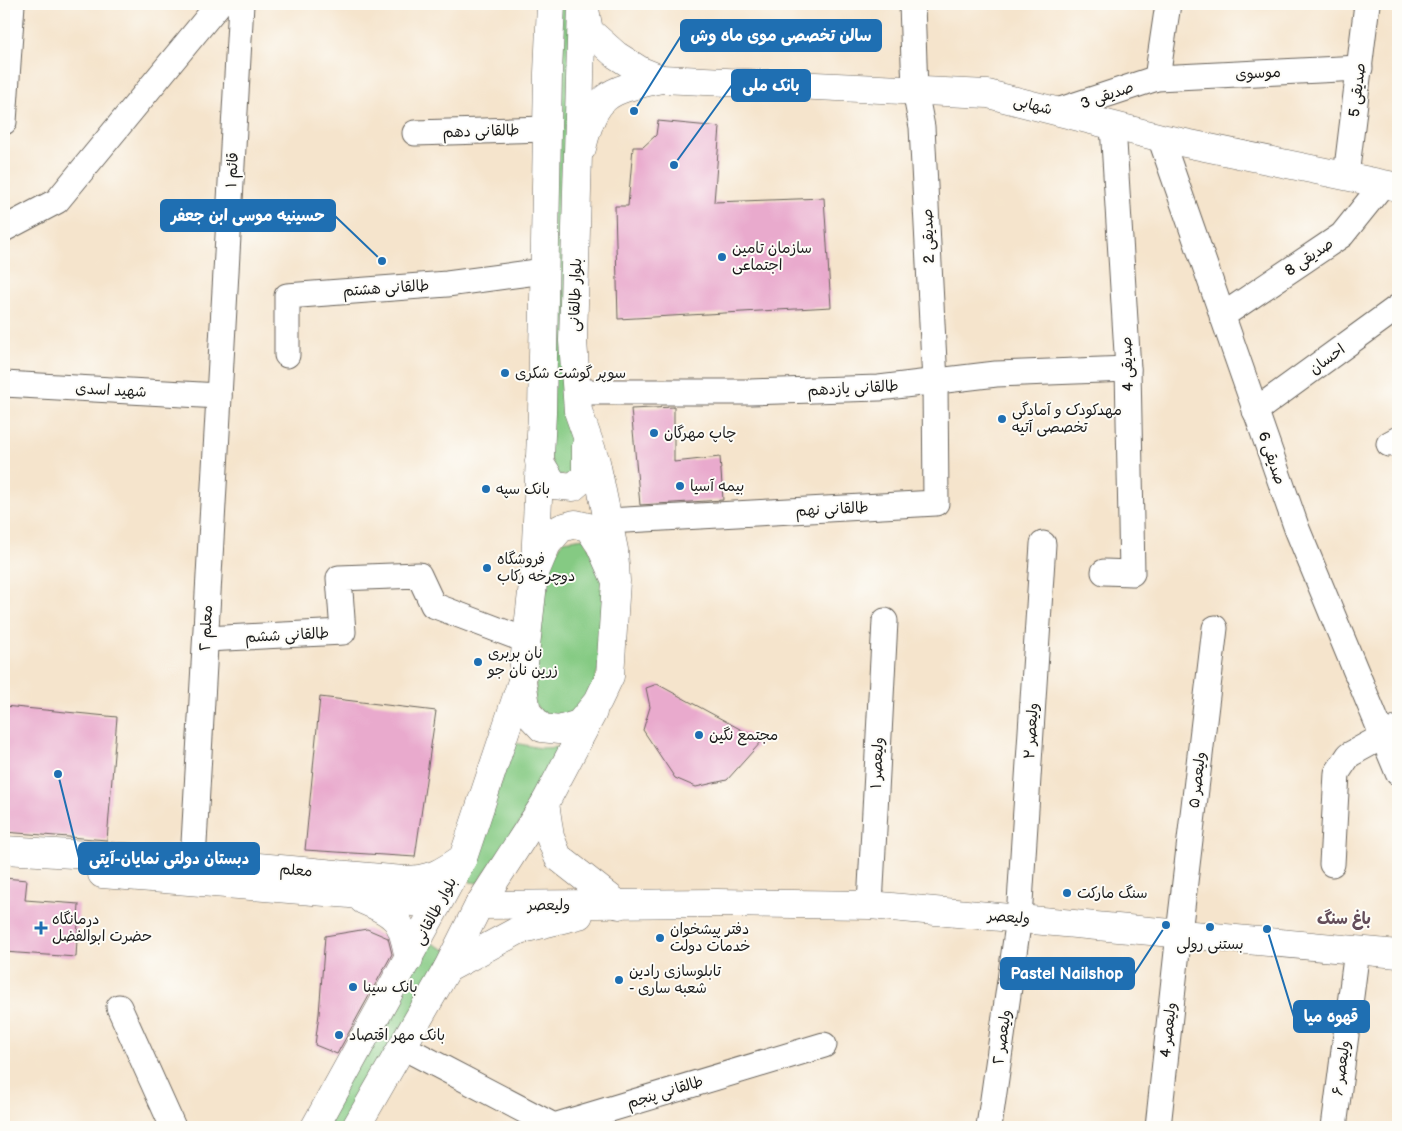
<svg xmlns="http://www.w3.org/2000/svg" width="1402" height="1131" font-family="'Balsamiq Sans','Playpen Sans Arabic',sans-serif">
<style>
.green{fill:#85ca83;stroke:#507350}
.building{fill:#e9aacd}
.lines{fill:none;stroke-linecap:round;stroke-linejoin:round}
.minor-casing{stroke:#68625a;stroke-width:27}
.tertiary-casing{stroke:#68625a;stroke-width:29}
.secondary-casing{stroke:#68625a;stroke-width:29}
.primary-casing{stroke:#68625a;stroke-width:29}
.minor{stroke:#fff;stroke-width:25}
.tertiary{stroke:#fff;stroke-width:28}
.secondary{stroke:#fff;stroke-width:28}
.primary{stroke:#fff;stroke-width:28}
.poi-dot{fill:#1f6fb2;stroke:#fdfcf7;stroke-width:2}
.labels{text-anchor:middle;stroke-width:4;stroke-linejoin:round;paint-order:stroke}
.street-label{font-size:15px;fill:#1c1c1c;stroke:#fdfcf7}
.poi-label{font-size:15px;fill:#1c1c1c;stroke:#fdfcf7;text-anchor:start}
.neighbourhood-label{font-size:16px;font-weight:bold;fill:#644e5a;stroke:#fdfcf7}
.leader{fill:none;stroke:#1f6fb2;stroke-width:2}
.callout-dot{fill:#1f6fb2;stroke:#fdfcf7;stroke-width:2}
.callout{fill:#1f6fb2;stroke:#1f6fb2;stroke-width:2}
.callout-label{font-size:16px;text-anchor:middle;font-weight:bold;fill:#fff}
</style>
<rect width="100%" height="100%" fill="#fdfcf7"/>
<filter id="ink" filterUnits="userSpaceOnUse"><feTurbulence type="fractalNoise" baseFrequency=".02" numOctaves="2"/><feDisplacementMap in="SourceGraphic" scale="10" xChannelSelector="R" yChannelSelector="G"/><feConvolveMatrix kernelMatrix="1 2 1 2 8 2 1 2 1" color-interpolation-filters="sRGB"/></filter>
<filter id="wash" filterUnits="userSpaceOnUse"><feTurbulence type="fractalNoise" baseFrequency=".0096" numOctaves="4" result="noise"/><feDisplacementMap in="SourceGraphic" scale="20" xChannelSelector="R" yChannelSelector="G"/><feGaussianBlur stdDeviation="1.12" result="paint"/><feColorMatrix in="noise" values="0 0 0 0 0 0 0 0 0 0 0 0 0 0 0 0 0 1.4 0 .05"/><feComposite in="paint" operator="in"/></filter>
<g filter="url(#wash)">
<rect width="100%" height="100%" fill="#f5e4cc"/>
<g class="green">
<polygon points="557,4 576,4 580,436 573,476 557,475 545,445"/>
<polygon points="584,538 607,580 600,665 588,700 567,718 547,720 534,703 544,574 563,541"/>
<polygon points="515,743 540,748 563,747 530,808 478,883 470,882 469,870"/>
<polygon points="425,940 452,953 349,1127 319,1127"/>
</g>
<g id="blocks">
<g class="building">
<polygon points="658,121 720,127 714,202 824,198 831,307 618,319 615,206 628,206 633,147 643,147 656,135"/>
<polygon points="674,407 674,462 720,457 723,500 640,505 631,409"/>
<polygon points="657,684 762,741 727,780 696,787 675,778 643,730 650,707 646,688"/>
<polygon points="320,697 436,711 415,857 305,850"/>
<polygon points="4,706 117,717 107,840 4,832"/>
<polygon points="4,878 27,880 25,900 79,904 76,957 4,952"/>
<polygon points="367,929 388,938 392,954 337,1054 315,1045 319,1014 325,936"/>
</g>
</g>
</g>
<g filter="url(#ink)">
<use href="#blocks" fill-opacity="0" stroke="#68625a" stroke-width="1"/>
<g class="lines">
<g class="minor-casing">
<g id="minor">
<polyline points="1157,78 1168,4"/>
<polyline points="1057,111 1157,78 1360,68"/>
<polyline points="4,122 12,4"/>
<polyline points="415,133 547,129"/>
<polyline points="1160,137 1297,529 1398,773"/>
<polyline points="1346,176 1367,4"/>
<polyline points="4,229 57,201 219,4"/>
<polyline points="1222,316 1342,235 1383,184"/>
<polyline points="287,355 287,296 447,284 544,271"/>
<polyline points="4,384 219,396"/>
<polyline points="576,392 750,392 879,388 996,374 1128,369"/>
<polyline points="1255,411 1398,307"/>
<polyline points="1389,444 1398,439"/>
<polyline points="608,521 936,503 935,382 922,127 915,91 912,4"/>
<polyline points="1104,572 1132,573 1128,369 1113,126"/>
<polyline points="206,639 343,632 339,578 419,575 433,605 525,640"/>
<polyline points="193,861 241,4"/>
<polyline points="1332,864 1337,773 1349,755 1398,728"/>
<polyline points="870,905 885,621"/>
<polyline points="119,1007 173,1127"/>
<polyline points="403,1047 554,1126 824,1045"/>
<polyline points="989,1127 1019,918 1043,544"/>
<polyline points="1158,1127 1179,933 1215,628"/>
<polyline points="1334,1127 1357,950"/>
</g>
</g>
<g class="tertiary-casing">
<g id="tertiary">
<polyline points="584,4 589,31 616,55 641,71 661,79"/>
<path d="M582,148C596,92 608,91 661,79L988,94L1166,139L1398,187"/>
</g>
</g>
<g class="secondary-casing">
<g id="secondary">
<polyline points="545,803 550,837 558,857 619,905"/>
<path d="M4,850L193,861L403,880C431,880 441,873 463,858"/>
<polyline points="102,874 350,894 437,905"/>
<path d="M363,900C399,915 402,921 409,959"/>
<polyline points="479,905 717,903 870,905 1398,954"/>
<polyline points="447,969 519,930 579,915"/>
</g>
</g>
<g class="primary-casing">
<g id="primary">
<polyline points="582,4 573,341 578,411 596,462 614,550 616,581 610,676 598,701 579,724 559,730 542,728 527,712 522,681 534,575 547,544 561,528 575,524 588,527 600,545 616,581"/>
<polyline points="539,461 554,485 573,487 586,476 586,446"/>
<polyline points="535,564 542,413 548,73 551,4"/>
<polyline points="315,1127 463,858 521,684"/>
<polyline points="356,1127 447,969 479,905 545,803 593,712"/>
</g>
</g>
<use href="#minor" class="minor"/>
<use href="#tertiary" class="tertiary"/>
<use href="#secondary" class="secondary"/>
<use href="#primary" class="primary"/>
</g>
</g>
<g class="poi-dot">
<circle cx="722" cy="257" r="5"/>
<circle cx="505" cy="373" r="5"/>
<circle cx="1002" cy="419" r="5"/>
<circle cx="654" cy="433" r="5"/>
<circle cx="680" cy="486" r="5"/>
<circle cx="486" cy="489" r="5"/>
<circle cx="487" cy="568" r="5"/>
<circle cx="478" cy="662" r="5"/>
<circle cx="699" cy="735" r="5"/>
<circle cx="1067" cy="893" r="5"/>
<circle cx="1210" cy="927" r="5"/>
<path d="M38.5 920.5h5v5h5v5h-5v5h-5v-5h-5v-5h5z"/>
<circle cx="660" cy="938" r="5"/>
<circle cx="619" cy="980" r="5"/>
<circle cx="353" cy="987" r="5"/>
<circle cx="339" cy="1035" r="5"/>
</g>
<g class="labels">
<g class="street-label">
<text transform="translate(1258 73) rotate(-3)" y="5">موسوی</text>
<text transform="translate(1357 90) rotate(-83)" y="5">صدیقی 5</text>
<text transform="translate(1107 95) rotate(-19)" y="5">صدیقی 3</text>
<text transform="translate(1033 105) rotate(14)" y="5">شهابی</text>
<text transform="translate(481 131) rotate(-2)" y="5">طالقانی دهم</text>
<text transform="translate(232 170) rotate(-87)" y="5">قائم ١</text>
<text transform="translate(928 236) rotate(-92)" y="5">صدیقی 2</text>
<text transform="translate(1309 257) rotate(-34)" y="5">صدیقی 8</text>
<text transform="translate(386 288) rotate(-4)" y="5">طالقانی هشتم</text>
<text transform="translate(575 295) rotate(-88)" y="5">بلوار طالقانی</text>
<text transform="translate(1327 359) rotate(-36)" y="5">احسان</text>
<text transform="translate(1127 364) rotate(-92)" y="5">صدیقی 4</text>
<text transform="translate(853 388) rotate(-3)" y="5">طالقانی یازدهم</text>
<text transform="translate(111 390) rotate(3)" y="5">شهید اسدی</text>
<text transform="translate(1272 458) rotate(71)" y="5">صدیقی 6</text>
<text transform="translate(832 509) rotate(-3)" y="5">طالقانی نهم</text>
<text transform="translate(206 628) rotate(-87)" y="5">معلم ٢</text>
<text transform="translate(287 635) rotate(-3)" y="5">طالقانی ششم</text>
<text transform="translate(1031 731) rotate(-86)" y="5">ولیعصر ٣</text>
<text transform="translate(877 763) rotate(-87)" y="5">ولیعصر ١</text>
<text transform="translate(1197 780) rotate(-83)" y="5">ولیعصر ۵</text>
<text transform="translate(296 870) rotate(5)" y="5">معلم</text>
<text x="549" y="910">ولیعصر</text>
<text transform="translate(435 911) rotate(-62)" y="5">بلوار طالقانی</text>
<text transform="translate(1009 917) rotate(5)" y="5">ولیعصر</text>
<text transform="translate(1168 1030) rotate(-84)" y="5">ولیعصر 4</text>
<text transform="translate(1002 1037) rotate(-82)" y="5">ولیعصر ٢</text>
<text transform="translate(1341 1068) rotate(-82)" y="5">ولیعصر ۶</text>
<text transform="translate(665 1092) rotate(-17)" y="5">طالقانی پنجم</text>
</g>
<g class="poi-label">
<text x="732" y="253">سازمان تامین<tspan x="732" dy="17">اجتماعی</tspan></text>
<text x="515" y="378">سوپر گوشت شکری</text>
<text x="1012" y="415">مهدکودک و آمادگی<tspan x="1012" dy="17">تخصصی آتیه</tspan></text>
<text x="664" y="438">چاپ مهرگان</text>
<text x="690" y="491">بیمه آسیا</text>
<text x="496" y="494">بانک سپه</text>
<text x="497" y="564">فروشگاه<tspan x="497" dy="17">دوچرخه رکاب</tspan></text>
<text x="488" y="658">نان بربری<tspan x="488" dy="17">زرین نان جو</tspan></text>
<text x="709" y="740">مجتمع نگین</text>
<text x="1077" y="898">سنگ مارکت</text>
<text x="52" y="924">درمانگاه<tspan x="52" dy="17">حضرت ابوالفضل</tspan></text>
<text x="670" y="934">دفتر پیشخوان<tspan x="670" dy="17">خدمات دولت</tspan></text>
<text x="1210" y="949" text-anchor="middle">بستنی رولی</text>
<text x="629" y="976">تابلوسازی رادین<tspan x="629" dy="17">- شعبه ساری</tspan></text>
<text x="363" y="992">بانک سینا</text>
<text x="349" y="1040">بانک مهر اقتصاد</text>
</g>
<g class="neighbourhood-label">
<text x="1344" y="924">باغ سنگ</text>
</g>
</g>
<path class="leader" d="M634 111L681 36M674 165L732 85M382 261L335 216M58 774L79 858M1166 925L1134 974M1267 929L1294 1017"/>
<g class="callout-dot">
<circle cx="634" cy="111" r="5"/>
<circle cx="674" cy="165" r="5"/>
<circle cx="382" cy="261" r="5"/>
<circle cx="58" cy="774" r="5"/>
<circle cx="1166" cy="925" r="5"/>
<circle cx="1267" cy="929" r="5"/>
</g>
<g class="callout">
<rect x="681" y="20" width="200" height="31" rx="5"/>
<rect x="732" y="70" width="78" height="31" rx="5"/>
<rect x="161" y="200" width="174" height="31" rx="5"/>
<rect x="79" y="843" width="180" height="31" rx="5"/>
<rect x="1001" y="958" width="133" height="31" rx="5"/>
<rect x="1294" y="1001" width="75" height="31" rx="5"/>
</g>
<g class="callout-label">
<text x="781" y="41">سالن تخصصی موی ماه وش</text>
<text x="771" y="91">بانک ملی</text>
<text x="248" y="221">حسینیه موسی ابن جعفر</text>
<text x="169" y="864">دبستان دولتی نمایان-آیتی</text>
<text x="1067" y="979">Pastel Nailshop</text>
<text x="1331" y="1022">قهوه میا</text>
</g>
<rect width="1402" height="1131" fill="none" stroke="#fdfcf7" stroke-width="20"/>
</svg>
